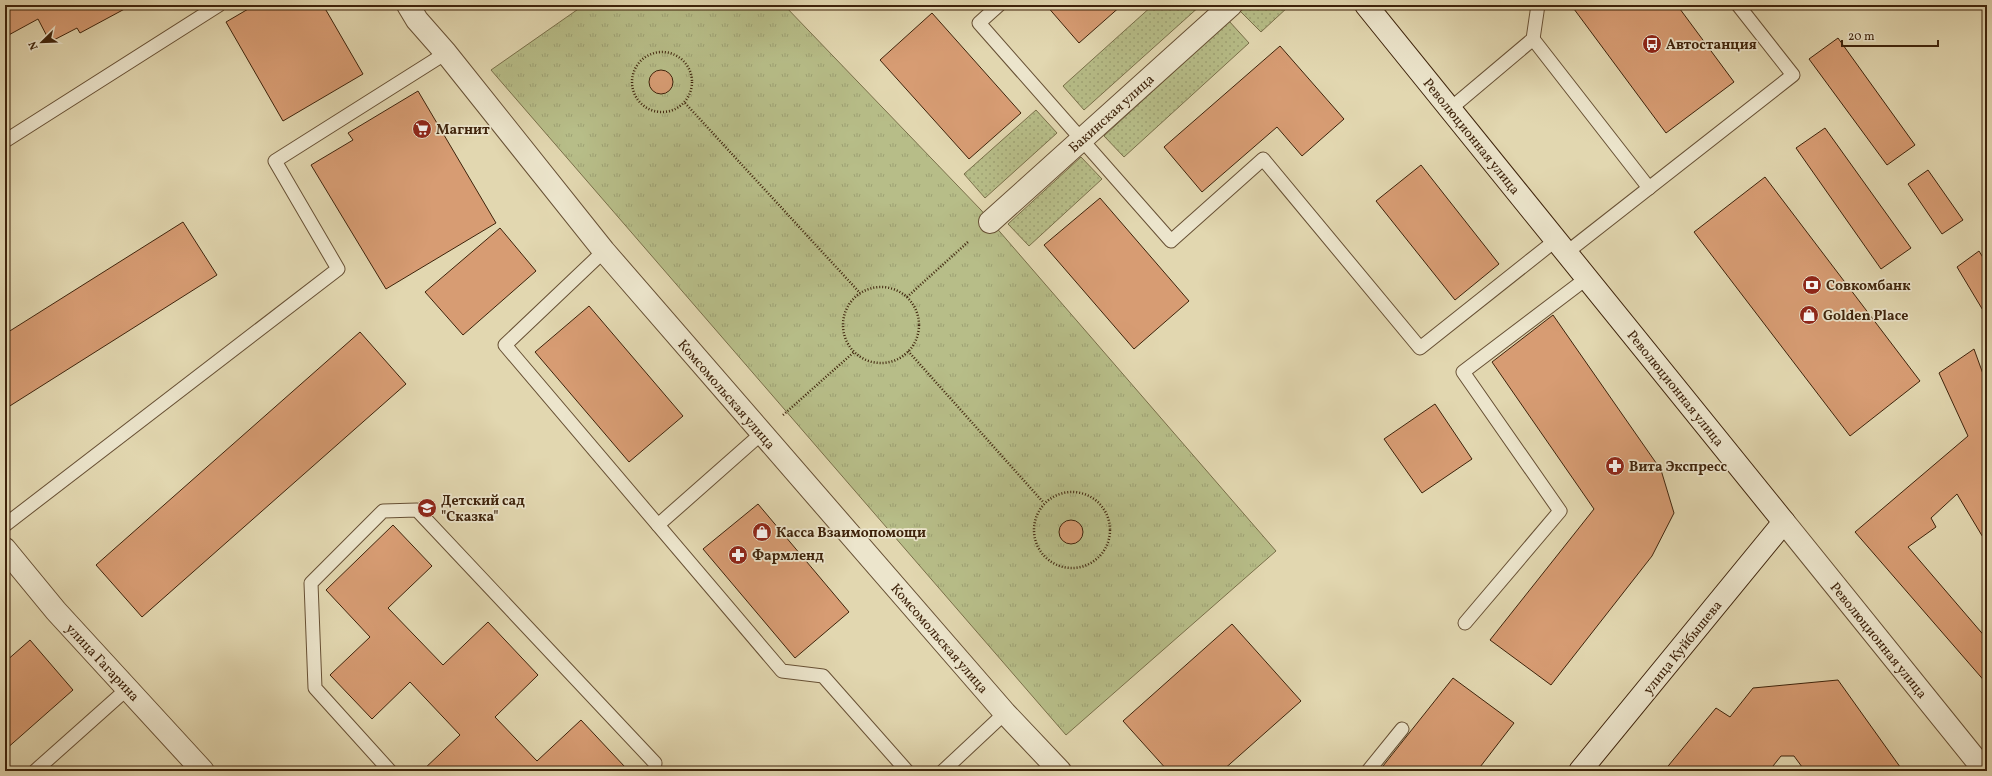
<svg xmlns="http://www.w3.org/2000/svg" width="1992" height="776" font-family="Vollkorn,serif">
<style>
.grass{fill:url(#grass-dots);stroke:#7a704a}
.park{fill:url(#park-tufts);stroke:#7a704a}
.building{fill:#d79c73;stroke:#3e230b}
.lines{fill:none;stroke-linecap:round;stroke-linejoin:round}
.service-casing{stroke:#675034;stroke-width:15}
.minor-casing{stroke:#675034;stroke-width:24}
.tertiary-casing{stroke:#675034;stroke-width:24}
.secondary-casing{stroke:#3e230b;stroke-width:24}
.path{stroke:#3e230b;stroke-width:2.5;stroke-dasharray:1 2;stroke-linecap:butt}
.service{stroke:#ece5cc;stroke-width:13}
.minor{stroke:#ece5cc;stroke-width:22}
.tertiary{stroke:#ece5cc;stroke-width:22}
.secondary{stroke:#ece5cc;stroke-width:22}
.labels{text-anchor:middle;stroke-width:3.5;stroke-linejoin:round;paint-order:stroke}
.poi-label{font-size:14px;font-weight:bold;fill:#3e230b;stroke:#ece5cc;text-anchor:start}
.street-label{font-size:14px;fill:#3e230b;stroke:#ece5cc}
</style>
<defs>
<pattern id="grass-dots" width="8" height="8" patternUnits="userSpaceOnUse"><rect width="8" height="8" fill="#b7bd88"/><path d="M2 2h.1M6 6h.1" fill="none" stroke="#9ea274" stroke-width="1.8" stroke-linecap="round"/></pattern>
<pattern id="park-tufts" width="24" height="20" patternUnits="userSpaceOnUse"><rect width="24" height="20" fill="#b7bd88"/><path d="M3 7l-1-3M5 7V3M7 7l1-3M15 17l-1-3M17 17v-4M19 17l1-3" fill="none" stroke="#9ea274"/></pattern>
</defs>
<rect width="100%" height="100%" fill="#e2d7b0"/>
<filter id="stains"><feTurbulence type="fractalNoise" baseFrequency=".005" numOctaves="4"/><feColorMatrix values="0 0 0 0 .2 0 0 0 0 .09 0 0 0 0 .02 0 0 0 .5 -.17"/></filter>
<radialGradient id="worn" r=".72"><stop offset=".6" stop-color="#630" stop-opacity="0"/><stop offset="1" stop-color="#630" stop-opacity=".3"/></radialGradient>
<g class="grass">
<polygon points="1153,5 1201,5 1084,110 1063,86"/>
<polygon points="1247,5 1286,5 1288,7 1261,32 1240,11"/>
<polygon points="1229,21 1249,43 1124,157 1104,136"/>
<polygon points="1036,110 1057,133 985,198 964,174"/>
<polygon points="1081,157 1102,179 1029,246 1008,224"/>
</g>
<polygon class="park" points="584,5 784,5 981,210 1276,551 1066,735 491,70"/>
<g class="building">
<polygon points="5,5 132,5 80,33 77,28 50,42 38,19 5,37"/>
<polygon points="255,5 323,5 363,74 283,121 226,22"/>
<polygon points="1046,5 1122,5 1079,43"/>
<polygon points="1571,5 1677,5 1734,82 1666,133"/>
<polygon points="932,13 1021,113 969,159 880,60"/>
<polygon points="1838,38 1915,145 1887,165 1809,59"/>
<polygon points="1280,46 1344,119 1302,156 1277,127 1202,192 1164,147"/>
<circle cx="661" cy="82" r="12"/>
<polygon points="418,91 496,223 386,289 311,165 353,140 348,133"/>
<polygon points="1825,128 1911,248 1881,269 1796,148"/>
<polygon points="1421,165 1499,264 1455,300 1376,201"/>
<polygon points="1928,170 1963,220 1942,234 1908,184"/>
<polygon points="1765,177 1920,381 1850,436 1694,232"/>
<polygon points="1100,198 1189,301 1134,349 1044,245"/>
<polygon points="183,222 217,275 5,409 5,334"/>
<polygon points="500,228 536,271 463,335 425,292"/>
<polygon points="1979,251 1987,264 1987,317 1957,267"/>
<polygon points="589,306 683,416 629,462 535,352"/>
<polygon points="1553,315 1661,470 1674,513 1652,556 1551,685 1490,640 1594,509 1492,362"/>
<polygon points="360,332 406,384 142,617 96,565"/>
<polygon points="1974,349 1987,385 1987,544 1957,494 1931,518 1936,527 1908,547 1987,639 1987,684 1855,532 1968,436 1939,373"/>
<polygon points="1435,404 1472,459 1422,493 1384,439"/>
<polygon points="758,504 849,612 795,658 703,549"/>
<circle cx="1071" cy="532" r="12"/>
<polygon points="393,525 432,566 388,608 443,665 488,622 538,675 495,717 537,761 581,720 625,767 621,771 422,771 460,735 410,682 372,719 330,675 370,637 326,590"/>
<polygon points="1232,624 1301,701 1222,771 1168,771 1123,721"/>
<polygon points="30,640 73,690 5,750 5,662"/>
<polygon points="1453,678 1514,723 1477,771 1379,771"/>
<polygon points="1838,680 1903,771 1805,771 1794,756 1781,756 1769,771 1664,771 1716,708 1730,717 1753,688"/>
</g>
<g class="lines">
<g class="service-casing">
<g id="service">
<polyline points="999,5 979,23 1171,241 1263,159 1420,348 1556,240"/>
<polyline points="1533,39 1649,188"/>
<polyline points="1450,109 1533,39 1538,5"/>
<polyline points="5,141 219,5"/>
<polyline points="604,251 505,345 782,671 823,676 907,771"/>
<polyline points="1566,253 1793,75 1738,5"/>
<polyline points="5,525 338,269 275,161 446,53"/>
<polyline points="658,525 761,434"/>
<polyline points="1465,623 1560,511 1463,372 1587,278"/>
<polyline points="35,771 127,689"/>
<polyline points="390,771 315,688 311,583 383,511 417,510 655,763 654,771"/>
<polyline points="943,771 1005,713"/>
<polyline points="1368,771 1402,729"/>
</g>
</g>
<g class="minor-casing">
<polyline id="minor" points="990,222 1231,5"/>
</g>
<g class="tertiary-casing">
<g id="tertiary">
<polyline points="408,5 417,20 446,53 604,251 1005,713 1060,771"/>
<polyline points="1784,522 1985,771"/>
<polyline points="5,549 56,611 203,771"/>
</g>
</g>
<g class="secondary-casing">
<polyline id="secondary" points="1366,5 1784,522 1580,771"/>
</g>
<g class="path">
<circle cx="662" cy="82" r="30"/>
<polyline points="685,103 860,293"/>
<circle cx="881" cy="325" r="38"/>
<polyline points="907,297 969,241"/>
<polyline points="908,351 1044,503"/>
<polyline points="783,415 854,352"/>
<circle cx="1072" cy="530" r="38"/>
</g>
<use href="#service" class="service"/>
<use href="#minor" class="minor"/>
<use href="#tertiary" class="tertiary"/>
<use href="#secondary" class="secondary"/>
</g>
<defs>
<g id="bus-disc" transform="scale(1)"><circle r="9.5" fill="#8f2418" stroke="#ece5cc"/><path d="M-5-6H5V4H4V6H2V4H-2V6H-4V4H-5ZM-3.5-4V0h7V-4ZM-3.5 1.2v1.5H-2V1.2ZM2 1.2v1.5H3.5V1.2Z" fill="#fff"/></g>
<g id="supermarket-disc" transform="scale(1)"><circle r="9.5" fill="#8f2418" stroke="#ece5cc"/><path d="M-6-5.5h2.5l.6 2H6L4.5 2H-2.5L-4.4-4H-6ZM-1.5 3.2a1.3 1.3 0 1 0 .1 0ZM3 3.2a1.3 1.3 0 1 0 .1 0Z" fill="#fff"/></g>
<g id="bank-disc" transform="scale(1)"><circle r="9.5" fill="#8f2418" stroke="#ece5cc"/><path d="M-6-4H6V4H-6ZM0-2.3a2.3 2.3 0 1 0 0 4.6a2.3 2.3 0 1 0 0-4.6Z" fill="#fff"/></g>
<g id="shop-disc" transform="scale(1)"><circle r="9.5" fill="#8f2418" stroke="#ece5cc"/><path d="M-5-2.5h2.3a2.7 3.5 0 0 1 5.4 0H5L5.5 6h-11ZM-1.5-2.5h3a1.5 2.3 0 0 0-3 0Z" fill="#fff"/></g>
<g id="pharmacy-disc" transform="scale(1)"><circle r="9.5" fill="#8f2418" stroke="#ece5cc"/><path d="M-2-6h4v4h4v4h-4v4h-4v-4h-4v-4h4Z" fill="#fff"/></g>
<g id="school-disc" transform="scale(1)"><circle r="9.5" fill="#8f2418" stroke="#ece5cc"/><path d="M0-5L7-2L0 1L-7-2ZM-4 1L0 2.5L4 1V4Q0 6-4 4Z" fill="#fff"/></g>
</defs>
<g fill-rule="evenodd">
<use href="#bus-disc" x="1652" y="44"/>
<use href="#supermarket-disc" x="422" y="129"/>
<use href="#bank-disc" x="1812" y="285"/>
<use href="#shop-disc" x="1809" y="315"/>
<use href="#pharmacy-disc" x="1615" y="466"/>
<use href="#school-disc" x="427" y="508"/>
<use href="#shop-disc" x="762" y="532"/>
<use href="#pharmacy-disc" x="738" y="555"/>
</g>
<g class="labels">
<g class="poi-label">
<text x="1666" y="49">Автостанция</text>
<text x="436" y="134">Магнит</text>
<text x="1826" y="290">Совкомбанк</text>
<text x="1823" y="320">Golden Place</text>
<text x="1629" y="471">Вита Экспресс</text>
<text x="441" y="505">Детский сад<tspan x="441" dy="16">"Сказка"</tspan></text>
<text x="776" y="537">Касса Взаимопомощи</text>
<text x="752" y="560">Фармленд</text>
</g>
<g class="street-label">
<text transform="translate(1111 113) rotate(-42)" y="5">Бакинская улица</text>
<text transform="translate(1472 136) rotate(51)" y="5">Революционная улица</text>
<text transform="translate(1676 388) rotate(51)" y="5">Революционная улица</text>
<text transform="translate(727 394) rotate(49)" y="5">Комсомольская улица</text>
<text transform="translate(940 638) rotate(49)" y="5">Комсомольская улица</text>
<text transform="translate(1879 640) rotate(51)" y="5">Революционная улица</text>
<text transform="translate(1682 647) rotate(-51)" y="5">улица Куйбышева</text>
<text transform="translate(103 662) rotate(47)" y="5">улица Гагарина</text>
</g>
</g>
<rect width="1992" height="776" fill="none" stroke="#e2d7b0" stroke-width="20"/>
<rect x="6" y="6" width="1980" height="764" fill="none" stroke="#3e230b" stroke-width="2"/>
<rect x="10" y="10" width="1972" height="756" fill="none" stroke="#3e230b"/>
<g transform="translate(42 42) rotate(247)" stroke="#ece5cc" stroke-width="3" paint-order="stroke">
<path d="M0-3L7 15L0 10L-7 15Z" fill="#3e230b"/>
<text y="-6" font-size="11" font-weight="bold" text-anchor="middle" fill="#3e230b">N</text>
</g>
<path d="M1842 40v6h96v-6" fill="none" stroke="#3e230b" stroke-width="2"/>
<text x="1848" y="40" font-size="12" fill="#3e230b" stroke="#ece5cc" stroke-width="3" paint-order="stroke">20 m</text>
<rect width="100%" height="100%" filter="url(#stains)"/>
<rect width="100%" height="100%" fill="url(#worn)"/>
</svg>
